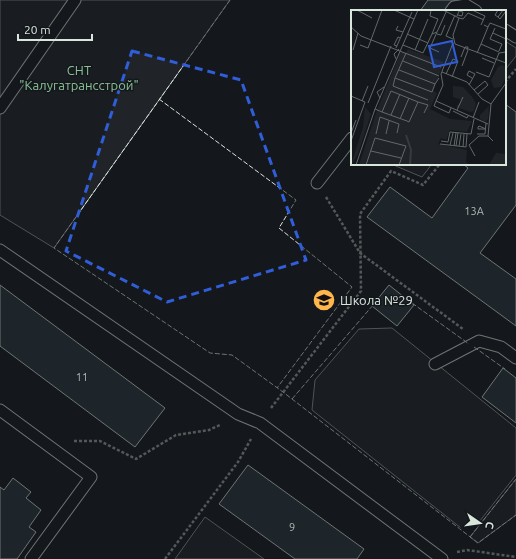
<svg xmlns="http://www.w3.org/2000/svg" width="516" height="559" font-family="Ubuntu,sans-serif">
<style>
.green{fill:#202428;stroke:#939e99}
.building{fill:#2c363c;stroke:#d8e6dc}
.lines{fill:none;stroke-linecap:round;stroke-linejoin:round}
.lane-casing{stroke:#d8e6dc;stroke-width:13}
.path{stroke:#9da8a2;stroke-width:2.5;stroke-dasharray:3 2;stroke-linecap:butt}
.lane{stroke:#14181c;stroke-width:11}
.fence{stroke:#d8e6dc;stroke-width:1;stroke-dasharray:5 2;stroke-linecap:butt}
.marked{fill:none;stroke:#305dd8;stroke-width:3;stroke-dasharray:8 5;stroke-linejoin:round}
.labels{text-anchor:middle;stroke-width:3;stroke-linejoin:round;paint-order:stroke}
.number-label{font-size:11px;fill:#adbab4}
.park-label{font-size:13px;fill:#8ac095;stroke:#14181c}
.poi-label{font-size:13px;fill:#d8e6dc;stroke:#14181c;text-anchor:start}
.inset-river{fill:none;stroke:#363b3e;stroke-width:2}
.inset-road{fill:none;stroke:#626a69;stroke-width:1}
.view{fill:#305dd8;fill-opacity:0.15;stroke:#305dd8;stroke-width:2}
.inset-edge{fill:none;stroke:#d8e6dc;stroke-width:2}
</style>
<rect width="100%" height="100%" fill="#14181c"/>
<g class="green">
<polygon points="0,0 230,0 54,248 0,215"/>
<polygon points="505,41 516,48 516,56 505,70"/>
<polygon points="391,164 432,164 422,177"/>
<polygon points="392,328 516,428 516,475 479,522 461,528 312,410 315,380 359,329"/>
<polygon points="516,479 516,515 478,543 470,537"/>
<polygon points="205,517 264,559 175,559"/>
</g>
<g class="building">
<polygon points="428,0 455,0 447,11 420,11"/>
<polygon points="505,104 516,112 516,205 480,253 516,279 516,326 367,217 390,187 432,218 468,168 463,164 505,164"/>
<polygon points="0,285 165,408 135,447 0,346"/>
<polygon points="389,285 414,305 397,326 372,306"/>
<polygon points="503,368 516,378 516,423 482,397"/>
<polygon points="248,465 364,549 357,559 295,559 219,504"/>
<polygon points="13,478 31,492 26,498 41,510 29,527 36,532 17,559 0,559 0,487 4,490"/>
</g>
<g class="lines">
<g class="lane-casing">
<g id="lane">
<polyline points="451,11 454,7 466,5 476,11"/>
<polyline points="505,30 516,37"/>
<polyline points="0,108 75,0"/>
<polyline points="317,183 352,138"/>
<polyline points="0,250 238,414 260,423 442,559"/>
<polyline points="435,364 479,341 501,347 516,358"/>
<polyline points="0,410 91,477 31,559"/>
</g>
</g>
<g class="path">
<polyline points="505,82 516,69"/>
<polyline points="326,197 360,253 463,329"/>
<polyline points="271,408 361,291 360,214 391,171 423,185 440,164"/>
<polyline points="74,441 100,441 136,459 176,435 209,430 220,425"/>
<polyline points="457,552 467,550 516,557"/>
<polyline points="165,559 238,462 251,439"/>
</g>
<use href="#lane" class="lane"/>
<g class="fence">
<polyline points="230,0 54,248 210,353 232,355 283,392 478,543 516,515"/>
<polyline points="159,99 296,200 279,228 352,287 277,388"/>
<polyline points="412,303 469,344"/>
<polyline points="474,347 505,369"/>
<polyline points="292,399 374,304"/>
<polyline points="470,537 516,479"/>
</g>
</g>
<path d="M0 0H516V559H0ZM132,51L241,80L306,260L167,302L66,251Z" fill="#14181c" fill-opacity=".55" fill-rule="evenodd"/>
<path class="marked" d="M132,51L241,80L306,260L167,302L66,251Z"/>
<defs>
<g id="school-disc" transform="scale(1.15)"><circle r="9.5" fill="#ffb74d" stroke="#14181c"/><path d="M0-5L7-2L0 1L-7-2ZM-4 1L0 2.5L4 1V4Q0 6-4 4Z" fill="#111"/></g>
</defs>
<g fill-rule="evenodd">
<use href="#school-disc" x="324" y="300"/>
</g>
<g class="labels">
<g class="number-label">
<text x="474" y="215">13А</text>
<text x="82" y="381">11</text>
<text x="292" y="531">9</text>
</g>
<g class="park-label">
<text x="79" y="75">СНТ<tspan x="79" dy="15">"Калугатрансстрой"</tspan></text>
</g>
<g class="poi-label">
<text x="340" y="305">Школа №29</text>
</g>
</g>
<g transform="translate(351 10)">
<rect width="155" height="155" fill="#14181c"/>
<path d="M57,39L93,52L82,81L86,83L79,99L99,109L121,111L116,122L99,120L95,130L90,128L87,134L116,140L115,152L118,155H8L26,100L50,41L55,43ZM151,55L155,57V67L150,77L143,78L140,70L147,57ZM102,76L112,77L122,88L125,94L123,101L119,102L105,97L111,90L102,87ZM138,96L137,109L134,112L129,109V105ZM14,97L20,104L7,144L0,155L12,117ZM145,143L155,144V155H138Z" fill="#202428"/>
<path class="inset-river" d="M55,125L60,140L59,155"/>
<path class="inset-road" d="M6,0L21,8M43,0L63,9M80,0L79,6L87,9L81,24M92,0L108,8L112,9L117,3L133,10M121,0L134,6L130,15M147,0L144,5L147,7L152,0M106,6L108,1L112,2L111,6L107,5M147,7L149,9L155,1M108,8L102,25L104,34L155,53M0,17L10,26L90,57M137,17L139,13L155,19M144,18L139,29L151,34L148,41M52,22L61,2M86,22L79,38L88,42M142,23L155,29M56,24L77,33M86,24L90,25L94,15M102,29L95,26L104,5M102,33L90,64L92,75L85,91L137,114M130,34L137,17L133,15M9,35L17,38L31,0M52,35L72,43L81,24L86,22L96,0M46,36L43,35L47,27L49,28M45,38L52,22L45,20L47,16M2,40L7,23M64,40L77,9M55,43L44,68L81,82L84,74M126,43L130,34L148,42M110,47L114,37H117L116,40M131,48L143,53M45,49L43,44L48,39M52,51L88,66M111,56L117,40M48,60L84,74L88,68M91,62L116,72L131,89L140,94M125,62L138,67L148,43L155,42M95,64L102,49L107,51L101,67M44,68L42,76L77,90M118,75L124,64L118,61L116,65L121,68M123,80L134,71L137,75L127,84M0,86L14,92M29,88L26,82L33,77M11,91L17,76M85,91L83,96L98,103L100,98M67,92L77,95L73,103M17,93L40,36M24,99L31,102L56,111L58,112L67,92L40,81L31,102M106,100L112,87M102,101L116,108L117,106M40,105L49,84M122,108L128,92M49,109L58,88M134,119H127V117L128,116L135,119M0,123L5,110M25,124L29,107L48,114L46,123M35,124L38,111M126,124H134L135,113M137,126L140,94L155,73M0,131L14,92M90,131L97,132L99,122L120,124L123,109M89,134L115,137L116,124M99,135L102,123M103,136L105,123M105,136L107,123M108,136L110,124M112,137L113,124M20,141L50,148M124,146L118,135L128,126H137L142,131M5,155L24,99L67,0M15,155L24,128L55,136L48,155"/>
<path class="view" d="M101,31L106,52L83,57L78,36Z"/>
<rect width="155" height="155" class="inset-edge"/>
</g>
<g transform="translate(480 523) rotate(103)" stroke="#14181c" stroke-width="3" paint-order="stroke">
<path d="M0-3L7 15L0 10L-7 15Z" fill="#d8e6dc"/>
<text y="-6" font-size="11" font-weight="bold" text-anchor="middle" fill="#d8e6dc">С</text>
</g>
<path d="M18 34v6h74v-6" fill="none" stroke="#d8e6dc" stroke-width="2"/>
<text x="24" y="34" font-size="12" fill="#d8e6dc" stroke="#14181c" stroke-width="3" paint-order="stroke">20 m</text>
</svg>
